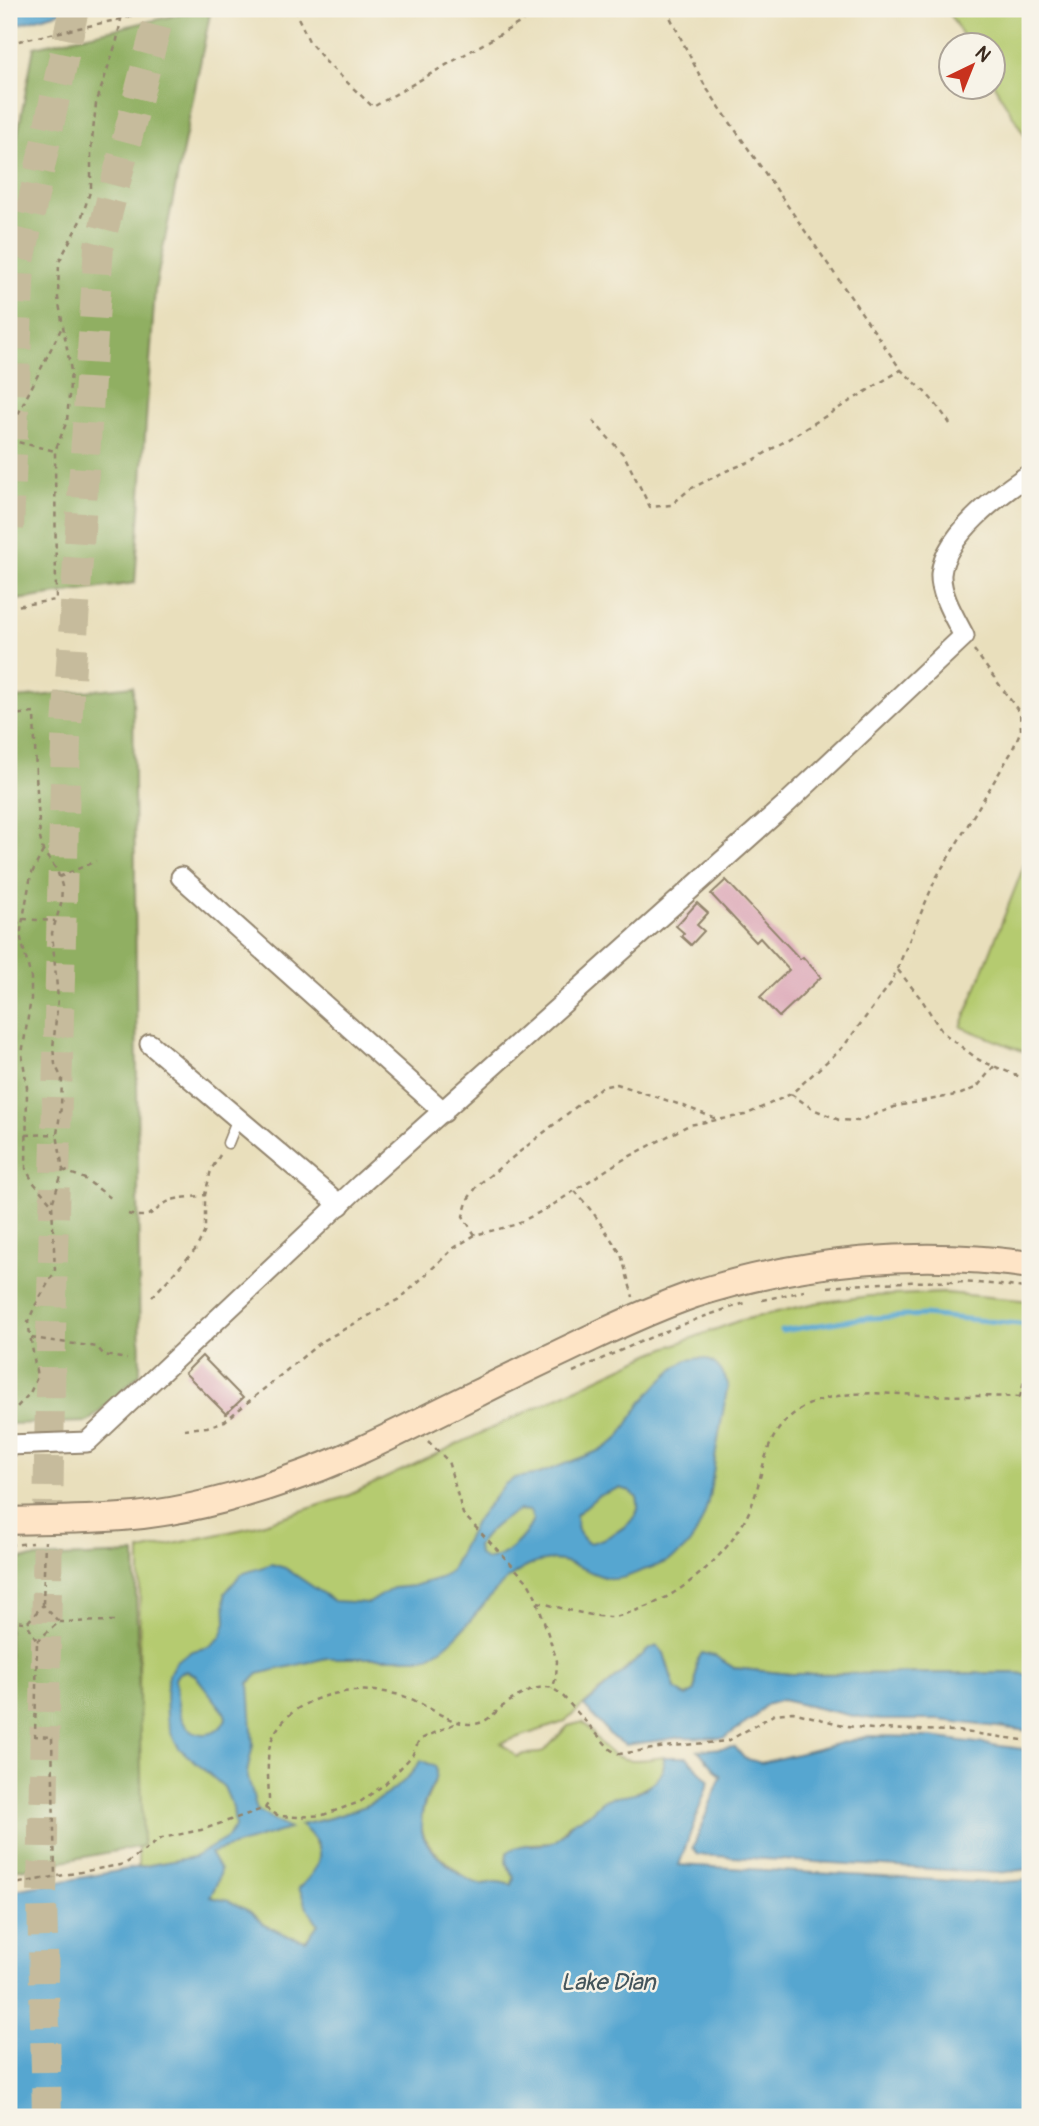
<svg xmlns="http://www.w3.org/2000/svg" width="1039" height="2126" font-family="Pangolin,sans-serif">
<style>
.green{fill:#b5cb6f;stroke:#787a46;stroke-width:2}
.forest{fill:#90af62;stroke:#666c40;stroke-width:2}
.water{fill:#56a6d0;stroke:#486877;stroke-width:2;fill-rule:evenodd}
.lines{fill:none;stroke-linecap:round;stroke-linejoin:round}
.stream{stroke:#56a6d0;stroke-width:5}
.building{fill:#dca7b7}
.primary-tunnel{stroke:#c6bb9c;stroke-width:30;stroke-dasharray:30 15;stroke-linecap:butt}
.lane-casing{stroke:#92846d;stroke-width:13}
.street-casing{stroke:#92846d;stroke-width:23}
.secondary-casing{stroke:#92846d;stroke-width:30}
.path{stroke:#92846d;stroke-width:2.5;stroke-dasharray:5 5;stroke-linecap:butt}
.lane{stroke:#fff;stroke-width:10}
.street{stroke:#fff;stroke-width:19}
.secondary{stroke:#fee4c6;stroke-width:26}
.labels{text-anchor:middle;stroke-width:5;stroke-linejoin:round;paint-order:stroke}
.water-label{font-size:24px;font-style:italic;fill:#44555c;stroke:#f7f3e8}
</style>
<rect width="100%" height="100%" fill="#f7f3e8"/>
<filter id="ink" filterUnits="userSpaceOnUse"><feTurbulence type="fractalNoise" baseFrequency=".0143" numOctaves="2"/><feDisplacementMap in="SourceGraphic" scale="14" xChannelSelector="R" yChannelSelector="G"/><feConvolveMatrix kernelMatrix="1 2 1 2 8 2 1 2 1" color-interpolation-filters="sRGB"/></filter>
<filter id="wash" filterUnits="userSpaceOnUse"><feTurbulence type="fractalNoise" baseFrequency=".00686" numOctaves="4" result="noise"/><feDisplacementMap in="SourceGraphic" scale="28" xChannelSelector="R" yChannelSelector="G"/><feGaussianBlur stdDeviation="1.57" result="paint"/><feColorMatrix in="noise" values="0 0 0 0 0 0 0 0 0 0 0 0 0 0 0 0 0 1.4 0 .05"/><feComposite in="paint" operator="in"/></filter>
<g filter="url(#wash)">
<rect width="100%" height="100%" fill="#e9dfbc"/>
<g class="green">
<polygon points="946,9 1030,9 1030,144 994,85 993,46 969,45"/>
<polygon points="1030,850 1030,1054 961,1027"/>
<path d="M946,1293L1030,1301V1675L1016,1673L791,1674L734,1668L715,1656L697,1662L695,1691L686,1696L675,1689L664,1653L648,1650L564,1722L501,1743L517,1757L524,1754L540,1753L546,1749L568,1726L583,1722C591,1730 597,1740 605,1748C621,1765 643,1760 664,1757L663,1770L653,1783L632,1795L608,1799L595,1808L590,1814L568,1825L559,1838L552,1843L528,1844L507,1853L506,1862L514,1877L512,1885C507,1884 501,1882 496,1882C490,1882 485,1885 480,1884C468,1882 460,1874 452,1867C416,1837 413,1823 435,1782L421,1761C396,1801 345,1816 301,1825L311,1834L320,1853L307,1907L318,1924L306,1941L285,1935L265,1925L249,1911L210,1897L218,1881L194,1857L138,1867L140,1551L248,1528L345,1497L652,1353L738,1321L816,1303L870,1296Z"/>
</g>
<g class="forest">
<polygon points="204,9 211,9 155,289 135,583 9,601 9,181 34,47"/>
<polygon points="133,686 140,1374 88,1422 9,1424 9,699"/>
<polygon points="135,1554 143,1846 9,1871 9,1559"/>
</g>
<g class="water">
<polygon points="9,9 61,9 61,12 9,27"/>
<path d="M700,1358C714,1359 723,1371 728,1384C724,1407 720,1430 716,1452C711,1487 708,1532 678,1555C668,1563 656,1566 644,1570C635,1573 623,1580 613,1579C583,1575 567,1550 531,1565C485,1584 470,1640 424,1658H327L258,1674L249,1683L253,1745L247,1773L257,1810L289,1829L210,1853L220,1870L218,1881L210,1897L229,1901L249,1911L265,1925L285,1935L306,1941L318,1924L307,1907L299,1888C322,1866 329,1847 300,1825C345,1816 396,1801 421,1760L436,1767C438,1783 426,1793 423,1808C421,1816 420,1826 423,1835C427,1850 464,1881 480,1884C485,1885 490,1882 496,1882C501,1882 507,1884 512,1885L514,1877L506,1862L507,1853C523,1839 541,1849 555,1841C563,1836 568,1826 575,1820C590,1818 594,1805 607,1799C613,1796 622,1797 629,1795C641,1793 660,1781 663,1769C664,1765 664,1761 664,1757H687L709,1781L679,1865L988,1883L1030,1880V2117H9V1891L194,1857L227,1838L235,1827L233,1808L224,1787L179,1748L172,1735L167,1718L166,1695L168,1676L176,1661L192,1651L209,1647L221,1637L226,1623L225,1593L241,1574L272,1564L285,1568L334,1601L369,1603L393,1588L413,1586L440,1578L451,1570L475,1522L505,1484L515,1478L539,1474L603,1449L618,1439L641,1403L660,1382L676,1367L687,1360ZM619,1488L630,1491L637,1498C638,1500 638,1508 638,1509C634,1526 603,1541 588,1543C578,1534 576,1528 576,1515L598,1496ZM519,1510L530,1511L533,1520C525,1538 506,1557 486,1560L478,1554L477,1546C489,1529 501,1520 519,1510ZM186,1671L195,1675L224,1712L226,1718C222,1727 217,1733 206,1734C175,1735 178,1698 175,1678L179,1673Z"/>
<polygon points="657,1646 664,1653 675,1689 686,1696 695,1691 697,1661 702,1653 715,1656 734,1668 791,1674 1016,1673 1030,1675 1030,1731 940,1720 880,1720 848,1715 782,1700 765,1705 755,1717 724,1738 682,1737 626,1745 613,1738 584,1706 648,1650"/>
<polygon points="869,1736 931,1737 1030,1750 1030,1869 998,1873 698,1855 693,1848 721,1776 698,1750 735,1747 744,1758 761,1763"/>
</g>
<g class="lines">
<polyline class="stream" points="782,1331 856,1319 924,1315 1030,1325"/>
</g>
<g id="blocks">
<g class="building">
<polygon points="726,880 800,959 803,957 821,977 779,1017 760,997 789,970 760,938 756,942 711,894"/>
<polygon points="697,903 708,913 697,925 704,931 691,945 681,936 684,933 676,926"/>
<polygon points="202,1356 243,1398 226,1414 185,1373"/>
</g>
</g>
</g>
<g filter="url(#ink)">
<use href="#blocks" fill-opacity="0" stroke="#92846d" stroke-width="2"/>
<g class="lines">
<g class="primary-tunnel">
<polyline points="9,529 20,261 74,9"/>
<polyline points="47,2117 42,1897 51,1335 66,741 99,246 161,9"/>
</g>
<g class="lane-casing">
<polyline id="lane" points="228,1143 238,1118"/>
</g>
<g class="street-casing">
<g id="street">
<polyline points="181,877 444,1112"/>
<polyline points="150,1044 340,1205"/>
<path d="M9,1445L87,1442L361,1184L786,804L964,636C955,618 940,595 941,574C945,535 1000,494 1030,474"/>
</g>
</g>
<g class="secondary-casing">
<path id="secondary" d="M9,1521C46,1520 84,1520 122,1517C179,1513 235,1498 289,1479C355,1457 417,1422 480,1392C517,1373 554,1356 591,1338C625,1322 660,1306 695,1294C802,1260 919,1249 1030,1265"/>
</g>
<g class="path">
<polyline points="294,9 309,41 326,62 373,107 544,9"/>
<path d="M666,9L705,86L901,370C921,387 936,402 950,424"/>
<polyline points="9,43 121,19 157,9"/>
<polyline points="593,421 624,455 650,507 671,505 690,489 726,471 754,460 901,370"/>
<polyline points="9,432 63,325"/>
<polyline points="9,440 55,451"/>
<polyline points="9,607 56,600 55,451 67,421 71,371 58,298 59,262 81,219 91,189 91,150 96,104 117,40 123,9"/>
<polyline points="9,715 34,713 36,775 40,838 43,851 57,870 62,886 61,904 52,933 58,999 53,1048 55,1064 62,1079 61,1107 57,1134 63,1170 52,1204 55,1271 35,1306 28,1322 37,1377 30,1393 17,1407 9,1411"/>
<polyline points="43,851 31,875 20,935 31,978 31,999 22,1054 27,1087 26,1169 33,1182 51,1203"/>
<polyline points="59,877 96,861"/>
<polyline points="9,933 22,919 55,921"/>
<polyline points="898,970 922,1000 942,1032 979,1060 1030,1081"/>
<polyline points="791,1094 813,1109 839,1120 858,1121 897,1106 961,1094 977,1087 995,1065"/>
<polyline points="26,1135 57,1134"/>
<polyline points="63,1170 85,1179 111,1198"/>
<polyline points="575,1191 594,1214 621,1254 633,1297"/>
<path d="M128,1214C157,1222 154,1204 176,1199C185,1197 196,1197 205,1195"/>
<polyline points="475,1235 463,1216 468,1199 478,1185 601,1087 617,1084 684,1106 719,1120"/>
<path d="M828,1287C895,1281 963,1278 1030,1289"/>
<polyline points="152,1297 196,1249 205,1231 205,1195 211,1170 220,1155"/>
<polyline points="762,1300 804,1291"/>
<polyline points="31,1338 97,1347 104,1355 127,1359"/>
<path d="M573,1372C632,1345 687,1320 749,1302"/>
<polyline points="1020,1397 1030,1357"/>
<polyline points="184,1429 207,1427 225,1421 321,1342 401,1298 454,1248 475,1235 514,1225 548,1208 617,1163 689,1125 745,1115 791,1094 843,1047 891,983 936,878 1011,753 1021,730 1020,713 974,650"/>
<polyline points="428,1441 448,1461 463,1514 527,1581 535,1595 557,1661 556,1678 552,1689"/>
<polyline points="9,1545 32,1543"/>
<path d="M538,1602C562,1608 586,1616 611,1617C618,1617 625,1614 631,1612C676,1600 726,1558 747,1516C767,1476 758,1433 804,1407C839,1388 885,1394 924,1395C956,1396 988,1396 1020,1397L1030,1406"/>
<polyline points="43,1604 45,1541"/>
<polyline points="9,1621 26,1622"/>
<polyline points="59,1622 115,1621"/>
<polyline points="37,1641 59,1622 43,1605 27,1623 37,1641 35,1736 52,1737 55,1878"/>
<polyline points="265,1808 279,1816 298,1817 323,1815 360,1802 385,1784 412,1756 419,1740 456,1723"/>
<path d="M9,1885L125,1864L162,1838L201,1830L265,1808L269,1802C269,1785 265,1754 272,1739C292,1692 360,1683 403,1696C427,1703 446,1724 472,1724C486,1724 493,1714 503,1706C514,1698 538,1683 552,1688C555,1690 558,1692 561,1694L611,1750L619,1754L673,1746L728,1741L775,1714L793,1712L847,1726L872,1729L957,1731L1030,1741"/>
</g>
<use href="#lane" class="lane"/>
<use href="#street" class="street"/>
<use href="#secondary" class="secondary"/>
</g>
</g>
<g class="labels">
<g class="water-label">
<text x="608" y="1990">Lake Dian</text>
</g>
</g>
<rect width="1039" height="2126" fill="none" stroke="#f7f3e8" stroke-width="35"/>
<g transform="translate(972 66) rotate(43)"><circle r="33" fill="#f7f3e8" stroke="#aca397" stroke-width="2"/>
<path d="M0-5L12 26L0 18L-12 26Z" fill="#c8321e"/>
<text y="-10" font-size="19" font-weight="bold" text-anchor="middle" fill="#3b2a1e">N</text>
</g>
</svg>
